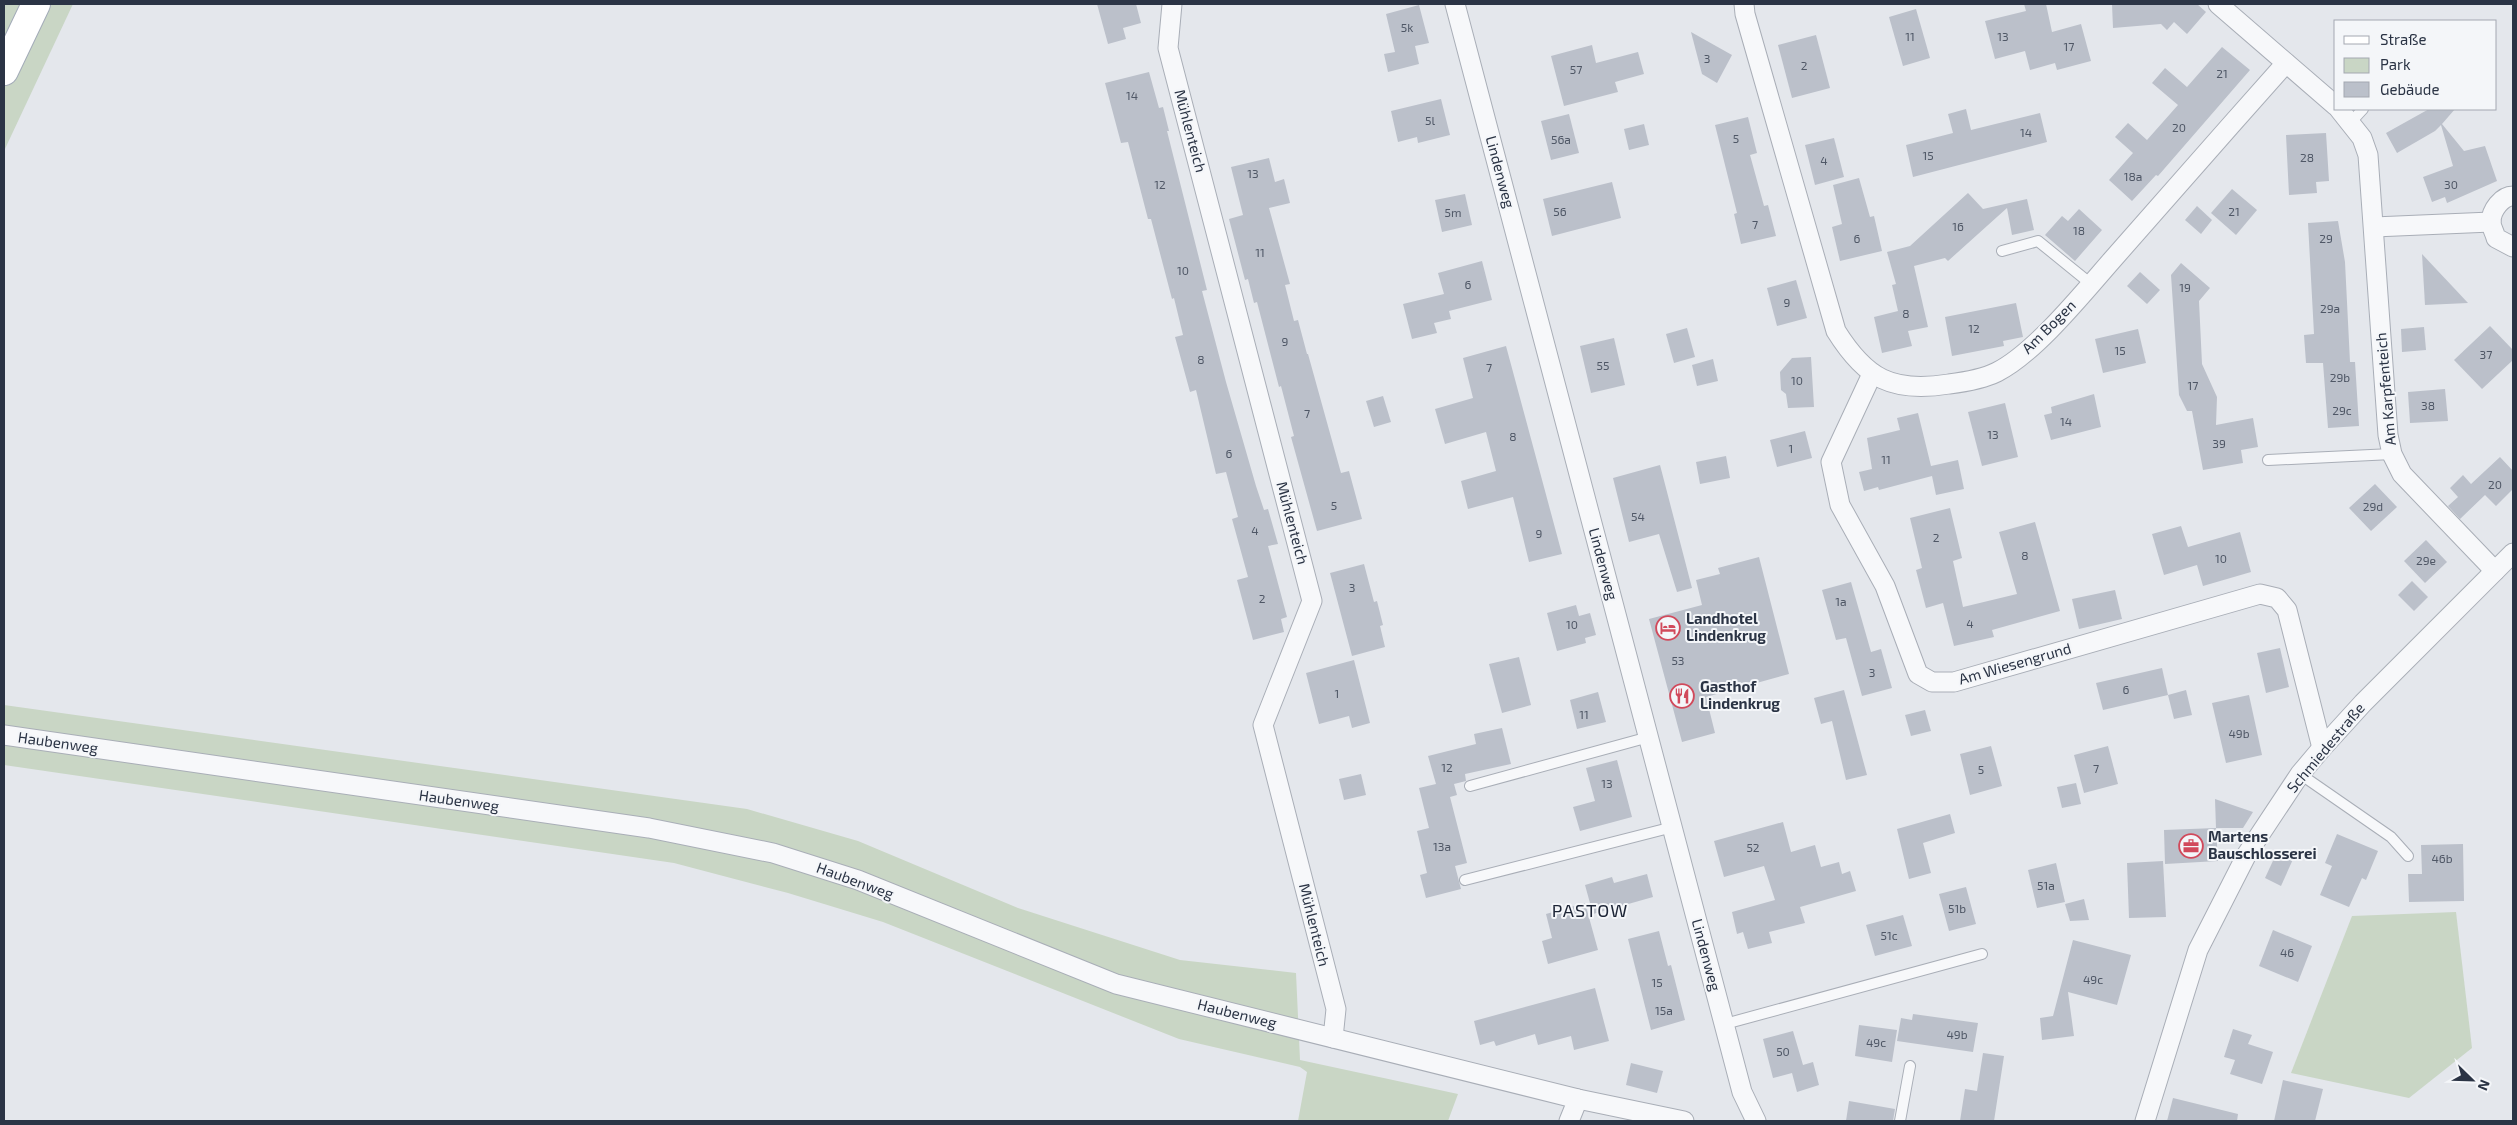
<svg xmlns="http://www.w3.org/2000/svg" width="2517" height="1125" font-family="'Exo 2',sans-serif">
<style>
.green{fill:#c9d6c5}
.building{fill:#bbc0ca}
.lines{fill:none;stroke-linecap:round;stroke-linejoin:round}
.service-casing{stroke:#a9aeb7;stroke-width:12}
.minor-casing{stroke:#a9aeb7;stroke-width:21}
.primary-casing{stroke:#a3abb8;stroke-width:30}
.service{stroke:#f7f8fa;stroke-width:10}
.minor{stroke:#f7f8fa;stroke-width:19}
.primary{stroke:#fff;stroke-width:28}
.labels{text-anchor:middle;stroke-width:4;stroke-linejoin:round;paint-order:stroke}
.number-label{font-size:12px;fill:#4f5766}
.street-label{font-size:15px;fill:#2b3445;stroke:#f4f6f9}
.poi-label{font-size:15px;font-weight:bold;fill:#2b3445;stroke:#f4f6f9;text-anchor:start}
.quarter-label{font-size:18px;letter-spacing:1px;fill:#1d2536;stroke:#f4f6f9}
</style>
<rect width="100%" height="100%" fill="#e4e7ec"/>
<g class="green">
<polygon points="4,4 73,4 4,151"/>
<polygon points="4,705 747,809 858,841 1018,908 1180,960 1296,973 1300,1060 1458,1094 1448,1121 1298,1121 1307,1072 1300,1067 1179,1039 883,922 788,893 674,863 4,765"/>
<polygon points="2456,912 2472,1048 2409,1098 2291,1073 2352,916"/>
</g>
<g class="building">
<polygon points="1097,4 1136,4 1141,23 1123,28 1126,39 1108,44"/>
<polygon points="2024,4 2046,4 2052,32 2081,24 2091,61 2057,70 2055,63 2030,70 2025,51 1995,59 1985,21 2026,11"/>
<polygon points="2112,4 2197,4 2206,12 2187,34 2174,22 2167,30 2161,24 2113,28"/>
<polygon points="1419,5 1429,43 1415,46 1419,64 1388,72 1384,54 1395,52 1386,14"/>
<polygon points="1916,9 1930,58 1903,66 1889,17"/>
<polygon points="1691,32 1732,55 1717,83 1702,74"/>
<polygon points="1816,35 1830,88 1792,98 1778,45"/>
<polygon points="1592,45 1596,63 1638,52 1644,74 1615,82 1618,92 1564,106 1551,56"/>
<polygon points="2222,47 2250,70 2158,176 2156,175 2132,201 2109,180 2133,153 2115,137 2128,123 2147,140 2178,105 2152,83 2165,68 2187,87"/>
<polygon points="1149,72 1159,108 1163,107 1169,131 1167,131 1207,290 1202,291 1226,382 1256,486 1264,510 1268,509 1278,544 1268,546 1287,617 1281,619 1284,632 1253,640 1237,580 1248,577 1232,519 1238,517 1226,472 1216,474 1196,390 1190,392 1175,337 1183,335 1174,298 1172,299 1151,219 1148,219 1128,142 1121,143 1105,83"/>
<polygon points="1441,99 1450,135 1418,143 1417,137 1398,142 1391,111"/>
<polygon points="1966,109 1971,130 2040,113 2047,142 1913,177 1906,145 1953,133 1948,114"/>
<polygon points="2429,109 2455,109 2442,124 2464,151 2485,146 2497,181 2447,203 2445,197 2432,202 2423,177 2453,166 2441,125 2435,131 2397,153 2386,133"/>
<polygon points="1569,114 1579,153 1551,160 1541,121"/>
<polygon points="1748,117 1757,153 1750,155 1764,206 1768,205 1776,236 1741,244 1734,214 1737,213 1715,125"/>
<polygon points="1644,124 1649,145 1629,150 1624,129"/>
<polygon points="2326,133 2329,181 2316,182 2317,193 2289,195 2286,135"/>
<polygon points="1834,138 1844,177 1815,185 1805,145"/>
<polygon points="1269,158 1275,182 1284,179 1290,203 1269,208 1290,284 1285,285 1294,321 1298,320 1307,354 1308,354 1341,473 1349,471 1362,519 1317,531 1291,437 1294,436 1281,386 1279,387 1257,302 1254,303 1248,279 1245,280 1229,219 1243,215 1231,167"/>
<polygon points="1859,178 1870,217 1874,216 1882,251 1840,261 1832,227 1842,224 1833,185"/>
<polygon points="1612,182 1621,218 1552,236 1543,199"/>
<polygon points="2232,189 2257,210 2236,235 2211,213"/>
<polygon points="1968,193 1983,209 2027,199 2034,230 2012,235 2007,208 1948,261 1945,258 1914,266 1928,327 1908,331 1912,346 1882,353 1874,317 1898,311 1892,285 1896,284 1887,252 1910,246"/>
<polygon points="1465,194 1472,225 1442,232 1435,200"/>
<polygon points="2197,206 2212,220 2201,234 2185,220"/>
<polygon points="2079,209 2102,230 2075,261 2045,235 2062,216 2068,221"/>
<polygon points="2338,221 2345,262 2350,362 2355,362 2359,426 2328,428 2323,363 2306,363 2304,335 2314,334 2308,223"/>
<polygon points="2422,254 2468,303 2425,305"/>
<polygon points="1482,261 1492,300 1449,311 1451,319 1434,323 1437,333 1412,339 1403,304 1444,294 1438,273"/>
<polygon points="2181,263 2210,288 2199,301 2202,364 2217,397 2216,425 2253,418 2258,447 2241,450 2243,463 2203,470 2192,411 2187,411 2179,395 2171,275"/>
<polygon points="2140,272 2160,290 2147,304 2127,286"/>
<polygon points="1796,280 1807,318 1777,326 1767,288"/>
<polygon points="2016,303 2023,337 2003,341 2004,346 1952,356 1945,317"/>
<polygon points="2490,326 2513,350 2513,360 2482,389 2454,360"/>
<polygon points="2424,327 2426,350 2402,352 2401,329"/>
<polygon points="1687,328 1695,357 1674,363 1666,334"/>
<polygon points="2138,329 2146,363 2103,373 2095,339"/>
<polygon points="1614,338 1625,385 1591,393 1580,346"/>
<polygon points="1506,346 1562,554 1529,562 1513,497 1468,509 1461,481 1496,471 1486,432 1445,444 1435,409 1473,398 1463,358"/>
<polygon points="1811,357 1814,407 1788,408 1786,394 1781,390 1780,372 1792,358"/>
<polygon points="1713,359 1718,381 1697,386 1692,365"/>
<polygon points="2445,389 2448,421 2410,423 2408,392"/>
<polygon points="2094,394 2101,427 2051,440 2044,415 2052,413 2051,407"/>
<polygon points="1383,396 1391,422 1374,427 1366,401"/>
<polygon points="2005,403 2018,457 1982,466 1968,412"/>
<polygon points="1918,413 1931,466 1958,460 1964,489 1936,495 1932,476 1879,490 1878,487 1864,491 1859,472 1872,469 1867,438 1900,430 1897,418"/>
<polygon points="1805,431 1812,458 1777,467 1770,440"/>
<polygon points="1726,456 1730,478 1700,484 1696,462"/>
<polygon points="2500,457 2513,471 2513,489 2496,506 2485,495 2460,519 2448,506 2458,497 2450,488 2463,475 2471,484"/>
<polygon points="1660,465 1692,588 1677,592 1659,534 1629,542 1613,478"/>
<polygon points="2375,484 2397,507 2371,531 2349,508"/>
<polygon points="1950,508 1962,558 1953,561 1963,607 2017,594 1999,532 2035,522 2060,611 1992,630 1994,637 1954,646 1943,603 1926,608 1916,570 1922,568 1910,518"/>
<polygon points="2181,526 2188,547 2240,532 2251,572 2203,586 2197,565 2164,575 2152,534"/>
<polygon points="2426,540 2447,562 2425,583 2404,561"/>
<polygon points="1759,557 1789,674 1706,697 1715,733 1682,742 1649,619 1702,605 1696,580 1720,574 1718,568"/>
<polygon points="1364,564 1374,602 1377,601 1383,625 1380,626 1385,647 1352,656 1330,573"/>
<polygon points="2412,581 2428,597 2414,611 2398,595"/>
<polygon points="1851,582 1871,652 1881,649 1892,688 1862,696 1846,638 1836,640 1822,590"/>
<polygon points="2115,590 2122,619 2079,629 2072,599"/>
<polygon points="1576,605 1579,616 1590,613 1596,635 1585,638 1586,643 1557,651 1547,613"/>
<polygon points="2280,648 2289,687 2266,693 2257,653"/>
<polygon points="1519,657 1531,705 1502,713 1489,664"/>
<polygon points="1354,660 1370,723 1352,728 1349,716 1319,724 1306,673"/>
<polygon points="2162,668 2168,695 2103,710 2096,683"/>
<polygon points="1844,690 1867,775 1846,780 1832,721 1821,724 1814,698"/>
<polygon points="2186,690 2192,715 2174,719 2168,695"/>
<polygon points="1598,692 1606,722 1577,729 1570,700"/>
<polygon points="2249,695 2262,755 2226,763 2212,703"/>
<polygon points="1925,710 1931,731 1911,736 1905,715"/>
<polygon points="1502,728 1511,764 1465,774 1466,781 1454,784 1457,795 1450,797 1467,863 1455,866 1461,889 1426,898 1420,875 1427,873 1417,831 1429,828 1419,788 1436,784 1428,756 1476,744 1474,734"/>
<polygon points="1991,746 2002,786 1970,795 1960,754"/>
<polygon points="2108,746 2118,784 2084,793 2074,755"/>
<polygon points="1617,760 1632,817 1580,831 1573,807 1595,801 1586,768"/>
<polygon points="1361,774 1366,795 1344,800 1339,779"/>
<polygon points="2076,783 2081,804 2062,808 2057,787"/>
<polygon points="2215,799 2253,812 2243,828 2216,828"/>
<polygon points="1950,814 1955,833 1923,843 1931,873 1909,879 1897,829"/>
<polygon points="1783,822 1791,852 1815,845 1821,867 1839,862 1842,874 1850,871 1856,891 1800,907 1805,923 1769,932 1772,943 1748,949 1743,932 1737,934 1732,912 1775,900 1764,866 1724,877 1714,841"/>
<polygon points="2216,828 2218,861 2165,864 2164,830"/>
<polygon points="2337,834 2378,851 2366,880 2362,878 2349,907 2320,895 2332,866 2325,863"/>
<polygon points="2463,844 2464,901 2409,902 2408,874 2422,874 2421,845"/>
<polygon points="2278,850 2294,857 2281,886 2265,878"/>
<polygon points="2163,861 2166,917 2129,918 2127,863"/>
<polygon points="2056,863 2065,902 2037,908 2028,870"/>
<polygon points="1647,874 1653,897 1593,914 1585,885 1612,877 1614,883"/>
<polygon points="1966,887 1976,924 1949,931 1939,894"/>
<polygon points="2084,899 2089,920 2070,921 2065,904"/>
<polygon points="1585,903 1598,950 1548,964 1542,941 1552,938 1546,914"/>
<polygon points="1903,915 1912,946 1875,956 1866,925"/>
<polygon points="2273,930 2312,946 2298,982 2259,966"/>
<polygon points="1659,931 1668,966 1671,965 1685,1020 1651,1030 1628,939"/>
<polygon points="2073,940 2131,955 2117,1005 2068,992 2074,1036 2042,1040 2040,1018 2053,1016"/>
<polygon points="1595,988 1609,1041 1574,1050 1571,1036 1538,1045 1535,1034 1496,1046 1494,1041 1480,1045 1474,1021"/>
<polygon points="1913,1014 1978,1023 1973,1052 1897,1041 1901,1018 1912,1020"/>
<polygon points="1859,1025 1897,1030 1892,1062 1855,1056"/>
<polygon points="2233,1029 2252,1035 2248,1044 2273,1052 2262,1084 2230,1074 2235,1060 2224,1057"/>
<polygon points="1793,1031 1803,1065 1813,1062 1819,1085 1797,1092 1792,1073 1773,1078 1763,1039"/>
<polygon points="1983,1053 2004,1056 1994,1121 1960,1121 1965,1089 1977,1091"/>
<polygon points="1631,1063 1663,1071 1657,1093 1626,1085"/>
<polygon points="2283,1080 2323,1089 2315,1121 2274,1121"/>
<polygon points="2173,1098 2238,1114 2237,1121 2167,1121"/>
<polygon points="1849,1101 1895,1109 1893,1121 1846,1121"/>
</g>
<g class="lines">
<g class="service-casing">
<g id="service">
<polyline points="2351,122 2363,109"/>
<polyline points="2002,251 2038,241 2091,284"/>
<polyline points="2268,460 2392,454"/>
<polyline points="2300,774 2391,837 2408,856"/>
<polyline points="1470,786 1649,737"/>
<polyline points="1465,880 1673,827"/>
<polyline points="1725,1024 1982,954"/>
<polyline points="1900,1121 1910,1066"/>
</g>
</g>
<g class="minor-casing">
<g id="minor">
<polyline points="1172,4 1168,48 1312,601 1263,725 1336,1009 1333,1038"/>
<polyline points="1455,4 1742,1092 1756,1121"/>
<path d="M1744,4L1745,14L1836,331C1866,379 1892,393 1949,384C1965,382 1983,379 1997,372C2035,353 2084,292 2113,259C2171,193 2228,128 2286,63"/>
<polyline points="2218,4 2336,106"/>
<polyline points="2339,109 2362,138 2368,155 2388,435 2392,454 2402,474 2495,571"/>
<path d="M2513,196C2502,196 2491,210 2491,222C2491,227 2495,233 2496,238L2513,247"/>
<polyline points="2374,227 2491,222"/>
<polyline points="1872,374 1831,462 1840,505 1885,586 1918,674 1932,682 1954,682 2260,594 2277,598 2287,610 2322,748"/>
<polyline points="4,735 649,828 773,853 858,880 1116,984 1578,1099 1684,1121"/>
<polyline points="1569,1121 1578,1099"/>
<polyline points="2145,1121 2198,950 2247,854 2300,774 2322,748 2363,703 2513,553"/>
</g>
</g>
<g class="primary-casing">
<polyline id="primary" points="4,71 36,4"/>
</g>
<use href="#service" class="service"/>
<use href="#minor" class="minor"/>
<use href="#primary" class="primary"/>
</g>
<defs>
<g id="hotel-ring" transform="scale(1.25)"><circle r="9.5" fill="#f4f6f9" stroke="#d1495b" stroke-width="1.5"/><path d="M-6-4.5h1.5V1H6V5H4.5V3h-9V5H-6ZM-4 0a1.8 1.8 0 1 1 3.6 0ZM.5 0V-2.5h3Q6-2.5 6 0Z" fill="#d1495b"/></g>
<g id="restaurant-ring" transform="scale(1.25)"><circle r="9.5" fill="#f4f6f9" stroke="#d1495b" stroke-width="1.5"/><path d="M-5-6h1v4h1v-4h1v4h1v-4h1v5L-1.5 .5V6h-2V.5L-5-1ZM5-6V6H3V1.5H1.5Q1.5-4 5-6Z" fill="#d1495b"/></g>
<g id="office-ring" transform="scale(1.25)"><circle r="9.5" fill="#f4f6f9" stroke="#d1495b" stroke-width="1.5"/><path d="M-6-3h4V-5.5h4V-3h4V5H-6ZM-1-4.5V-3h2v-1.5ZM-6 0V1H6V0Z" fill="#d1495b"/></g>
</defs>
<g fill-rule="evenodd">
<use href="#hotel-ring" x="1668" y="628"/>
<use href="#restaurant-ring" x="1682" y="696"/>
<use href="#office-ring" x="2191" y="846"/>
</g>
<g class="labels">
<g class="number-label">
<text x="1407" y="32">5k</text>
<text x="1910" y="41">11</text>
<text x="2003" y="41">13</text>
<text x="2069" y="51">17</text>
<text x="1707" y="63">3</text>
<text x="1804" y="70">2</text>
<text x="1576" y="74">57</text>
<text x="2222" y="78">21</text>
<text x="1132" y="100">14</text>
<text x="1430" y="125">5l</text>
<text x="2179" y="132">20</text>
<text x="2026" y="137">14</text>
<text x="1736" y="143">5</text>
<text x="1561" y="144">56a</text>
<text x="1928" y="160">15</text>
<text x="2307" y="162">28</text>
<text x="1824" y="165">4</text>
<text x="1253" y="178">13</text>
<text x="2133" y="181">18a</text>
<text x="1160" y="189">12</text>
<text x="2451" y="189">30</text>
<text x="1560" y="216">56</text>
<text x="2234" y="216">21</text>
<text x="1453" y="217">5m</text>
<text x="1755" y="229">7</text>
<text x="1958" y="231">16</text>
<text x="2079" y="235">18</text>
<text x="1857" y="243">6</text>
<text x="2326" y="243">29</text>
<text x="1260" y="257">11</text>
<text x="1183" y="275">10</text>
<text x="1468" y="289">6</text>
<text x="2185" y="292">19</text>
<text x="1787" y="307">9</text>
<text x="2330" y="313">29a</text>
<text x="1906" y="318">8</text>
<text x="1974" y="333">12</text>
<text x="1285" y="346">9</text>
<text x="2120" y="355">15</text>
<text x="2486" y="359">37</text>
<text x="1201" y="364">8</text>
<text x="1603" y="370">55</text>
<text x="1489" y="372">7</text>
<text x="2340" y="382">29b</text>
<text x="1797" y="385">10</text>
<text x="2193" y="390">17</text>
<text x="2428" y="410">38</text>
<text x="2342" y="415">29c</text>
<text x="1307" y="418">7</text>
<text x="2066" y="426">14</text>
<text x="1993" y="439">13</text>
<text x="1513" y="441">8</text>
<text x="2219" y="448">39</text>
<text x="1791" y="453">1</text>
<text x="1229" y="458">6</text>
<text x="1886" y="464">11</text>
<text x="2495" y="489">20</text>
<text x="1334" y="510">5</text>
<text x="2373" y="511">29d</text>
<text x="1638" y="521">54</text>
<text x="1255" y="535">4</text>
<text x="1539" y="538">9</text>
<text x="1936" y="542">2</text>
<text x="2025" y="560">8</text>
<text x="2221" y="563">10</text>
<text x="2426" y="565">29e</text>
<text x="1352" y="592">3</text>
<text x="1262" y="603">2</text>
<text x="1841" y="606">1a</text>
<text x="1970" y="628">4</text>
<text x="1572" y="629">10</text>
<text x="1678" y="665">53</text>
<text x="1872" y="677">3</text>
<text x="2126" y="694">6</text>
<text x="1337" y="698">1</text>
<text x="1584" y="719">11</text>
<text x="2239" y="738">49b</text>
<text x="1447" y="772">12</text>
<text x="2096" y="773">7</text>
<text x="1981" y="774">5</text>
<text x="1607" y="788">13</text>
<text x="1442" y="851">13a</text>
<text x="1753" y="852">52</text>
<text x="2442" y="863">46b</text>
<text x="2046" y="890">51a</text>
<text x="1957" y="913">51b</text>
<text x="1889" y="940">51c</text>
<text x="2287" y="957">46</text>
<text x="2093" y="984">49c</text>
<text x="1657" y="987">15</text>
<text x="1664" y="1015">15a</text>
<text x="1957" y="1039">49b</text>
<text x="1876" y="1047">49c</text>
<text x="1783" y="1056">50</text>
</g>
<g class="street-label">
<text transform="translate(1190 131) rotate(75)" y="5">Mühlenteich</text>
<text transform="translate(1500 172) rotate(75)" y="5">Lindenweg</text>
<text transform="translate(2049 327) rotate(-45)" y="5">Am Bogen</text>
<text transform="translate(2386 389) rotate(-95)" y="5">Am Karpfenteich</text>
<text transform="translate(1292 523) rotate(75)" y="5">Mühlenteich</text>
<text transform="translate(1603 564) rotate(75)" y="5">Lindenweg</text>
<text transform="translate(2015 664) rotate(-16)" y="5">Am Wiesengrund</text>
<text transform="translate(58 743) rotate(8)" y="5">Haubenweg</text>
<text transform="translate(2326 748) rotate(-50)" y="5">Schmiedestraße</text>
<text transform="translate(459 801) rotate(8)" y="5">Haubenweg</text>
<text transform="translate(855 881) rotate(20)" y="5">Haubenweg</text>
<text transform="translate(1314 925) rotate(76)" y="5">Mühlenteich</text>
<text transform="translate(1706 955) rotate(75)" y="5">Lindenweg</text>
<text transform="translate(1237 1014) rotate(14)" y="5">Haubenweg</text>
</g>
<g class="poi-label">
<text x="1686" y="624">Landhotel<tspan x="1686" dy="17">Lindenkrug</tspan></text>
<text x="1700" y="692">Gasthof<tspan x="1700" dy="17">Lindenkrug</tspan></text>
<text x="2208" y="842">Martens<tspan x="2208" dy="17">Bauschlosserei</tspan></text>
</g>
<g class="quarter-label">
<text x="1590" y="917">PASTOW</text>
</g>
</g>
<rect width="2517" height="1125" fill="none" stroke="#2b3445" stroke-width="10"/>
<rect x="2334" y="20" width="162" height="90" fill="#f4f6f9" stroke="#a4a8b1"/>
<rect x="2344" y="36" width="25" height="8" fill="#ffffff" stroke="#a4a8b1"/>
<text x="2380" y="45" font-size="15" fill="#2b3445">Straße</text>
<rect x="2344" y="58" width="25" height="15" fill="#c9d6c5" stroke="#a4a8b1"/>
<text x="2380" y="70" font-size="15" fill="#2b3445">Park</text>
<rect x="2344" y="82" width="25" height="15" fill="#bbc0ca" stroke="#a4a8b1"/>
<text x="2380" y="95" font-size="15" fill="#2b3445">Gebäude</text>
<g transform="translate(2472 1080) rotate(113)" stroke="#f4f6f9" stroke-width="4" paint-order="stroke">
<path d="M0-4L9 19L0 12L-9 19Z" fill="#2b3445"/>
<text y="-8" font-size="14" font-weight="bold" text-anchor="middle" fill="#2b3445">N</text>
</g>
</svg>
